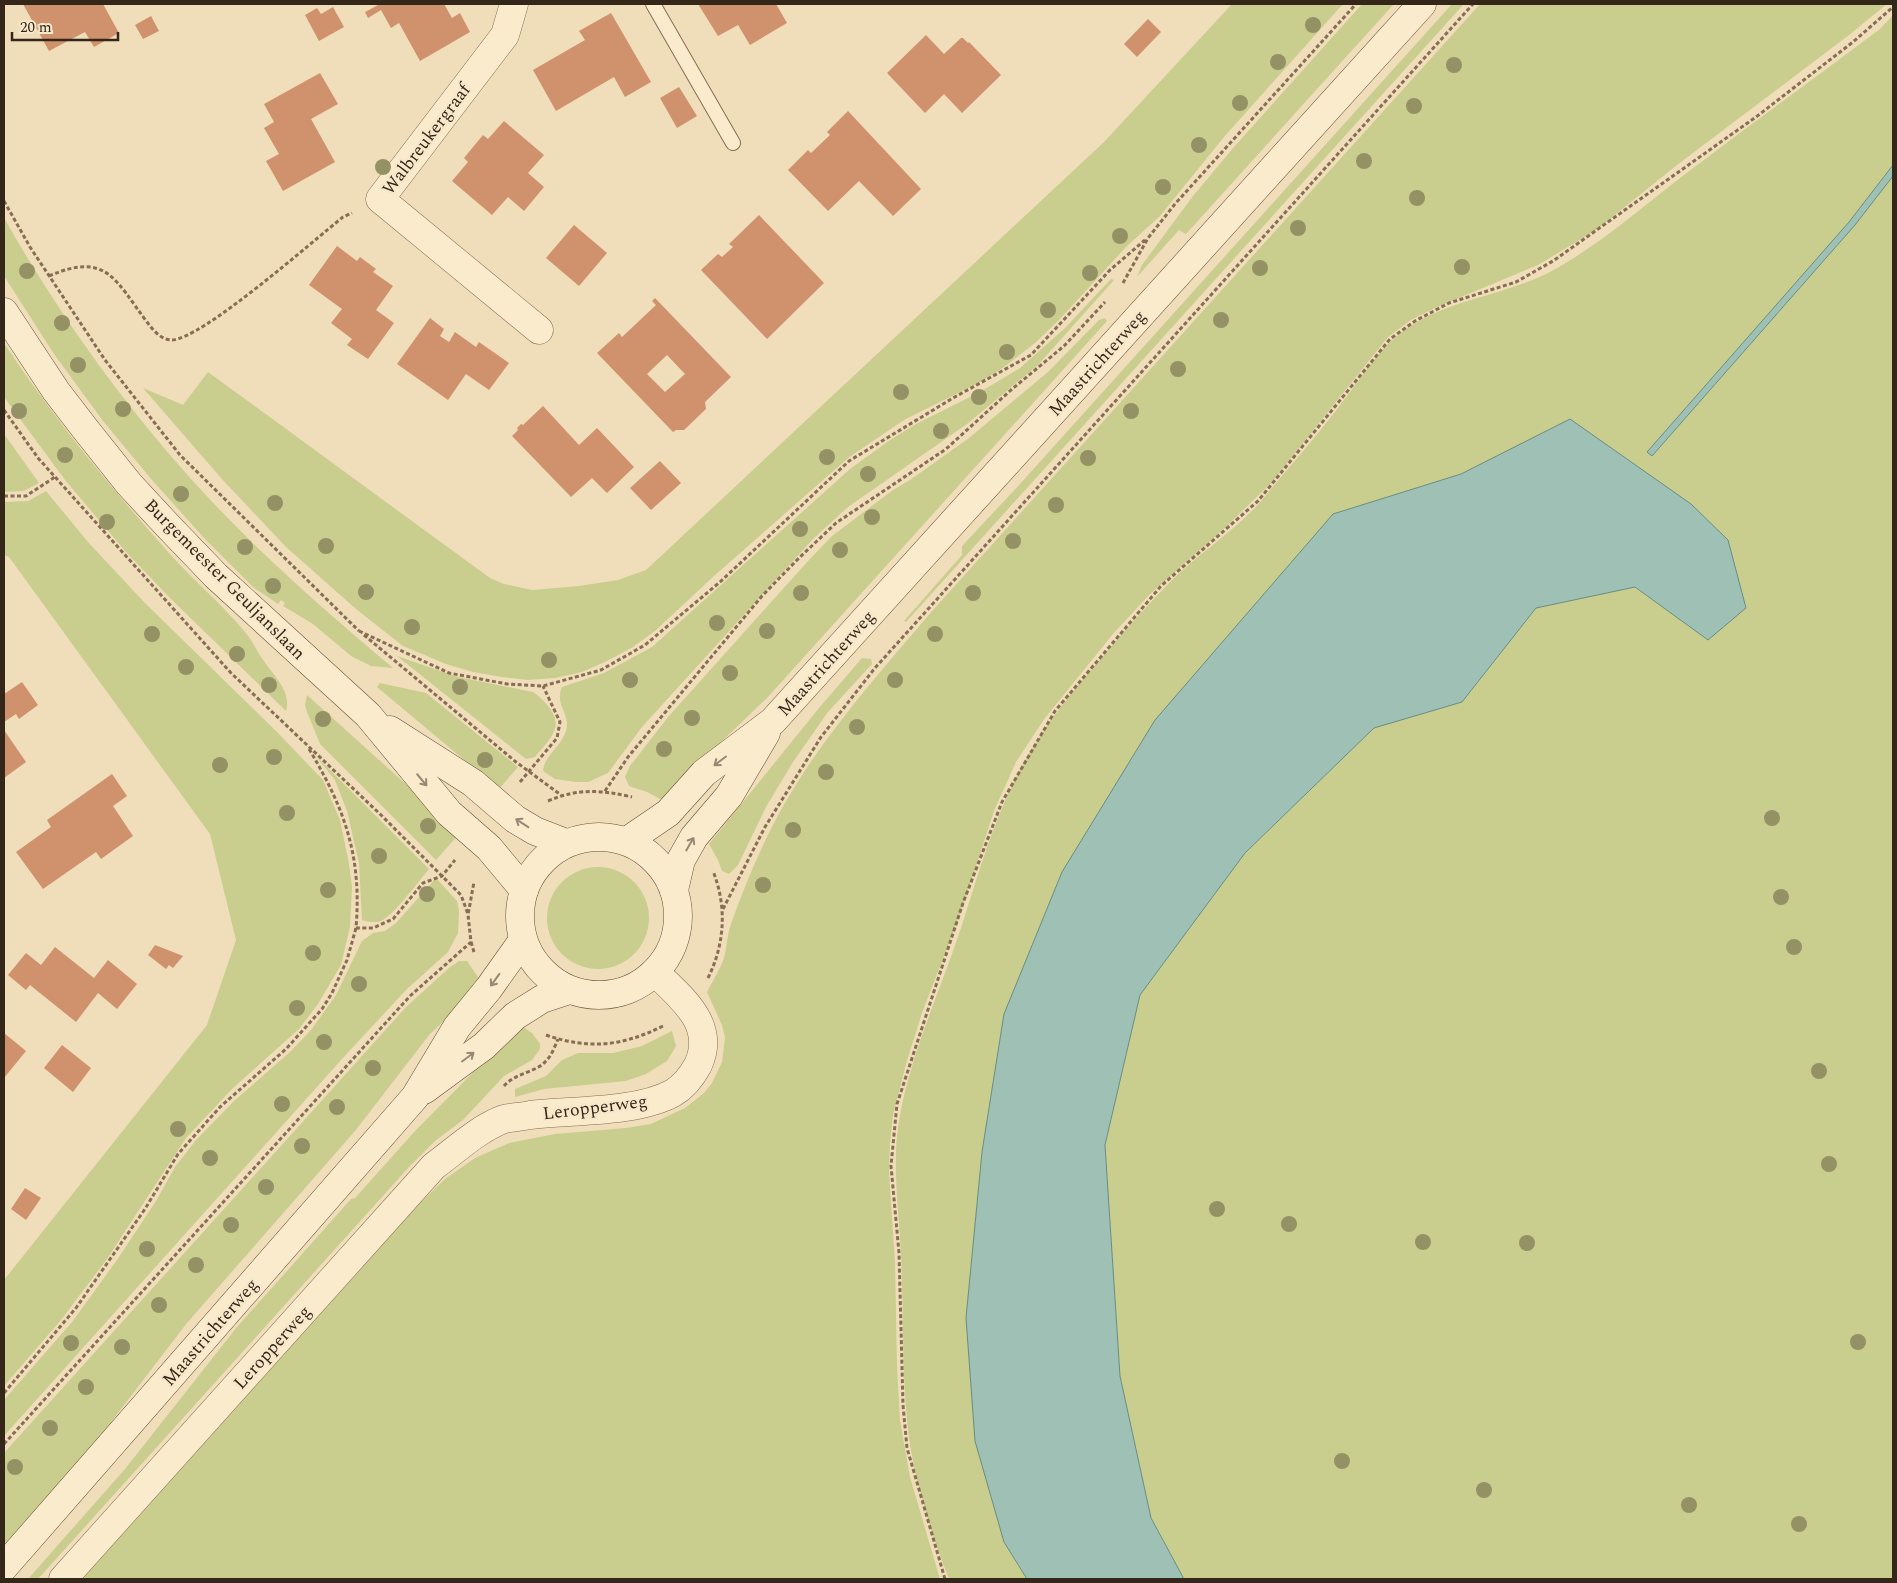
<svg xmlns="http://www.w3.org/2000/svg" width="1897" height="1583" font-family="Spectral,serif">
<style>
.green{fill:#c9ce8e}
.water{fill:#9fc0b5;stroke:#668d82}
.building{fill:#d0926d;fill-rule:evenodd}
.lines{fill:none;stroke-linecap:round;stroke-linejoin:round}
.lane-casing{stroke:#876d54;stroke-width:16}
.street-casing{stroke:#876d54;stroke-width:29}
.secondary-casing{stroke:#684e37;stroke-width:29}
.path{stroke:#876d54;stroke-width:3;stroke-dasharray:4 2.5;stroke-linecap:butt}
.lane{stroke:#fbebcd;stroke-width:14}
.street{stroke:#fbebcd;stroke-width:28}
.secondary{stroke:#fbebcd;stroke-width:28}
.tree{fill:#949165}
.oneway{stroke:#988874}
.labels{text-anchor:middle;stroke-width:5;stroke-linejoin:round;paint-order:stroke}
.street-label{font-size:18px;fill:#35261a;stroke:#f7e8ca}
</style>
<rect width="100%" height="100%" fill="#f0ddba"/>
<g class="green">
<polygon points="1232,4 1343,4 1224,137 1160,216 1127,246 1059,320 1035,343 1004,367 982,381 904,420 848,458 714,576 655,631 633,647 607,661 582,672 555,678 528,680 501,677 473,672 446,664 403,646 356,609 286,547 221,478 143,388 183,405 208,372 490,578 504,584 532,590 579,586 618,580 646,570 1104,142"/>
<polygon points="1362,4 1394,4 1186,234 1179,230 1137,277 1142,265 1193,196 1234,147"/>
<polygon points="1452,4 1464,4 906,622 904,621 962,555 962,546 1020,484"/>
<path d="M1480,4H1887L1849,35L1677,165L1596,230L1538,265L1437,307L1411,320L1388,337L1271,483L1228,525L1150,594L1113,634L1045,718L1016,762L994,811L961,912L922,1013L906,1064L893,1115L890,1143L889,1172L895,1262L897,1365L900,1420L910,1477L940,1579H82L412,1211L445,1179L475,1158L509,1143L555,1134L626,1128L651,1124L685,1108L704,1093L712,1083L722,1062L725,1038L722,1025L707,992C713,981 720,969 724,958C727,947 727,935 731,924C743,890 757,856 774,823C815,744 876,677 933,610Z"/>
<path d="M1893,15V165L1849,222L1647,452L1652,456L1855,225L1893,176V1579H1184L1151,1518L1120,1376L1105,1145L1140,995L1245,853L1374,728L1462,702L1536,608L1635,587L1708,640L1570,419L1461,474L1333,514L1062,872L1004,1014L982,1152L966,1318L1004,1542L1027,1579H949C933,1539 917,1487 910,1445C901,1382 904,1318 901,1255C899,1208 891,1162 900,1115C912,1050 941,989 962,925C982,862 1000,797 1037,741C1056,710 1081,682 1105,654C1126,629 1148,604 1172,580C1198,555 1229,534 1255,508C1266,496 1276,482 1287,470C1309,444 1330,419 1350,392C1366,371 1381,347 1402,332C1446,299 1502,297 1550,272C1600,245 1643,206 1688,172C1751,124 1816,77 1880,29Z"/>
<path d="M4,218C59,315 128,411 204,493C262,556 327,612 393,668L371,666L351,656L313,624L283,606L285,603L281,600L278,604L253,587L205,539L152,480L103,421L54,354L4,276Z"/>
<path d="M1111,279L1114,280L1038,365L967,424L848,507L813,539L642,727L608,773L588,782H576L555,779L543,771C544,754 566,744 567,725C567,711 555,703 562,687L604,673L652,647L850,469L890,440L916,424L980,392L1020,368L1065,328Z"/>
<polygon points="1105,318 1107,321 767,698 696,766 664,801 647,792 629,786 625,777 630,766 668,717 808,561 832,536 893,490 910,480 969,438 1049,371 1099,320"/>
<path d="M4,343C53,417 109,486 169,553C193,580 222,604 245,632C253,641 257,652 264,661C273,675 292,692 286,711L170,598L126,552L65,480L4,397Z"/>
<polygon points="4,434 39,483 24,491 4,492"/>
<polygon points="46,491 88,542 143,601 277,732 323,780 340,820 349,864 352,887 350,927 341,965 318,1004 299,1029 232,1089 186,1138 107,1259 61,1320 4,1386 4,1280 207,1025 236,940 210,834 9,557 4,555 4,502 28,501"/>
<path d="M397,656L458,677L533,692C544,699 561,717 554,731C550,741 541,749 535,757L526,759Z"/>
<polygon points="862,658 871,659 872,664 828,712 793,762 766,807 738,865 729,874 722,871 718,860 709,844 819,708"/>
<polygon points="380,683 426,693 518,767 499,789 377,687"/>
<polygon points="307,695 460,833 436,860 320,744 307,712 305,705"/>
<path d="M315,755L429,869C419,881 393,916 381,921C375,923 367,922 362,920L359,863L347,811L335,780Z"/>
<circle cx="598" cy="918" r="51"/>
<polygon points="436,878 457,901 459,911 458,933 448,952 406,990 342,1059 4,1436 4,1400 72,1322 117,1260 156,1201 175,1167 196,1140 234,1101 290,1052 311,1030 336,995 362,941 373,933 385,931 396,923"/>
<polygon points="459,961 467,961 480,980 446,1019 430,1034 355,1131 187,1323 98,1439 4,1545 4,1453 406,1007 450,967"/>
<polygon points="520,1025 532,1033 540,1044 540,1049 532,1060 504,1076 463,1120 435,1141 409,1167 38,1579 28,1579 125,1469 237,1327 351,1199 355,1198 415,1131"/>
<polygon points="672,1031 676,1046 667,1061 646,1074 626,1081 544,1089 515,1097 515,1089 546,1076 562,1060 578,1053 613,1053 642,1046"/>
</g>
<g class="water">
<polygon points="1893,165 1893,176 1855,225 1652,456 1647,452 1849,222"/>
<polygon points="1570,419 1691,504 1728,540 1746,608 1708,640 1635,587 1536,608 1462,702 1374,728 1245,853 1140,995 1105,1145 1120,1376 1151,1518 1184,1579 1027,1579 1004,1542 975,1441 966,1318 982,1152 1004,1014 1062,872 1155,720 1333,514 1461,474"/>
</g>
<g class="building">
<polygon points="23,4 103,4 119,33 94,47 85,32 49,51"/>
<polygon points="380,4 444,4 452,18 460,13 470,32 420,61 399,23 391,28 381,10 368,18 365,12"/>
<polygon points="698,4 776,4 787,23 750,45 738,25 718,36"/>
<polygon points="333,7 344,27 319,41 305,15 317,8 321,14"/>
<polygon points="611,13 651,82 625,97 614,77 556,111 533,70 585,40 579,31"/>
<polygon points="151,16 159,31 143,39 135,25"/>
<polygon points="1148,19 1161,32 1137,57 1124,44"/>
<polygon points="926,35 944,54 961,38 963,38 968,43 969,42 1001,75 962,113 944,94 925,113 887,73"/>
<polygon points="320,73 338,104 311,119 335,162 283,191 266,161 279,154 264,128 274,122 264,104"/>
<polygon points="679,87 697,116 677,128 660,98"/>
<polygon points="848,111 921,189 893,216 859,181 828,211 788,170 808,150 811,153 830,135 827,132"/>
<polygon points="504,121 544,155 528,173 544,187 524,211 508,197 492,215 452,181 468,162 464,158 483,135 488,139"/>
<polygon points="759,215 824,283 767,339 701,270 718,254 722,257 733,247 729,244"/>
<polygon points="574,225 607,253 579,286 546,258"/>
<polygon points="337,246 357,261 360,257 376,269 373,272 393,286 376,310 394,323 368,359 347,345 352,339 331,323 342,309 309,285"/>
<path d="M655,298L731,377L705,402L706,409L684,430H676L673,432L597,353L619,333L622,337L656,305L652,301ZM667,355L685,374L665,392L647,374Z"/>
<polygon points="430,318 444,329 440,336 449,342 455,332 476,347 479,342 509,363 489,390 466,374 448,400 397,364"/>
<polygon points="543,406 579,445 597,428 634,467 607,493 592,478 571,497 512,436 518,430 517,428 521,424 523,425"/>
<polygon points="660,461 681,483 651,510 630,488"/>
<polygon points="22,682 38,705 19,719 16,714 4,722 4,694"/>
<polygon points="4,730 26,762 4,778"/>
<polygon points="112,774 127,796 113,806 133,836 101,859 96,852 43,889 16,852 51,827 47,820"/>
<polygon points="155,945 178,954 183,956 173,968 169,965 166,969 148,955"/>
<polygon points="55,947 94,978 108,960 137,984 117,1009 98,993 76,1022 30,985 26,990 8,975 26,953 41,965"/>
<polygon points="4,1033 26,1051 4,1078"/>
<polygon points="62,1045 91,1068 73,1092 44,1068"/>
<polygon points="25,1188 41,1198 26,1220 11,1209"/>
</g>
<g class="lines">
<g class="lane-casing">
<polyline id="lane" points="653,4 733,143"/>
</g>
<g class="street-casing">
<g id="street">
<polyline points="514,4 505,35 380,199 539,330"/>
<path d="M63,1579L434,1166C456,1150 479,1128 504,1119C512,1117 522,1117 530,1115C573,1110 636,1113 673,1093C685,1086 692,1076 698,1065C717,1024 680,997 655,972"/>
</g>
</g>
<g class="secondary-casing">
<g id="secondary">
<polyline points="4,312 56,391 86,430 129,484 167,525 216,576 368,715 449,813 489,848 524,890"/>
<polyline points="390,730 473,783 515,819 535,831 566,843"/>
<circle cx="599" cy="916" r="79"/>
<polyline points="627,841 668,813 704,773 773,721 1422,4"/>
<polyline points="674,890 681,860 694,837 729,796 766,733"/>
<polyline points="424,1090 484,1046 515,1016 542,999 569,990"/>
<polyline points="4,1567 415,1097 457,1027 489,988 523,940"/>
</g>
</g>
<g class="path">
<polyline points="4,201 30,247 105,360 180,455 359,631"/>
<path d="M49,276C107,251 115,280 147,322C153,330 160,339 171,340C200,341 314,240 343,217L352,213"/>
<polyline points="1123,283 1148,238 1175,204 1356,4"/>
<polyline points="4,410 38,458 231,673 380,814 461,895 468,914"/>
<polyline points="4,496 26,496 55,477"/>
<polyline points="359,631 449,673 507,684 543,686 601,670 645,645 720,582 849,461 953,398 1031,355 1110,270 1145,240"/>
<polyline points="364,635 516,762 561,795"/>
<path d="M309,749C345,809 362,857 356,928H373L393,919L423,883L442,876L455,860"/>
<polyline points="520,782 557,738 560,722 543,686"/>
<polyline points="605,791 628,757 762,596 799,558 836,523 946,449 1011,390 1064,346 1105,302"/>
<path d="M548,801C578,788 601,790 632,797"/>
<polyline points="723,909 765,827 821,737 875,668 1473,4"/>
<polyline points="471,942 474,952"/>
<path d="M708,978C725,944 727,906 713,871"/>
<path d="M546,1035C589,1050 623,1046 663,1026"/>
<path d="M504,1086C515,1073 535,1073 546,1061C552,1055 555,1046 558,1039"/>
<polyline points="4,1393 76,1308 145,1209 178,1154 220,1107 286,1049 322,1009 332,993 347,960 356,928"/>
<polyline points="4,1444 410,996 471,942 468,915 474,882"/>
<polyline points="945,1579 907,1448 903,1405 899,1253 891,1166 897,1104 963,903 1002,802 1055,711 1161,586 1258,501 1390,339 1415,321 1449,303 1516,282 1553,261 1756,117 1853,42 1893,7"/>
</g>
<use href="#lane" class="lane"/>
<use href="#street" class="street"/>
<use href="#secondary" class="secondary"/>
</g>
<g class="tree">
<circle cx="1313" cy="25" r="8"/>
<circle cx="1278" cy="62" r="8"/>
<circle cx="1454" cy="65" r="8"/>
<circle cx="1240" cy="103" r="8"/>
<circle cx="1414" cy="106" r="8"/>
<circle cx="1199" cy="145" r="8"/>
<circle cx="1364" cy="161" r="8"/>
<circle cx="383" cy="167" r="8"/>
<circle cx="1163" cy="187" r="8"/>
<circle cx="1417" cy="198" r="8"/>
<circle cx="1298" cy="228" r="8"/>
<circle cx="1120" cy="236" r="8"/>
<circle cx="1462" cy="267" r="8"/>
<circle cx="1260" cy="268" r="8"/>
<circle cx="27" cy="271" r="8"/>
<circle cx="1090" cy="273" r="8"/>
<circle cx="1048" cy="310" r="8"/>
<circle cx="1221" cy="320" r="8"/>
<circle cx="62" cy="323" r="8"/>
<circle cx="1007" cy="352" r="8"/>
<circle cx="78" cy="365" r="8"/>
<circle cx="1178" cy="369" r="8"/>
<circle cx="901" cy="392" r="8"/>
<circle cx="979" cy="397" r="8"/>
<circle cx="123" cy="409" r="8"/>
<circle cx="19" cy="411" r="8"/>
<circle cx="1131" cy="411" r="8"/>
<circle cx="941" cy="431" r="8"/>
<circle cx="65" cy="455" r="8"/>
<circle cx="827" cy="457" r="8"/>
<circle cx="1088" cy="458" r="8"/>
<circle cx="868" cy="474" r="8"/>
<circle cx="181" cy="494" r="8"/>
<circle cx="275" cy="503" r="8"/>
<circle cx="1056" cy="505" r="8"/>
<circle cx="872" cy="517" r="8"/>
<circle cx="107" cy="522" r="8"/>
<circle cx="800" cy="529" r="8"/>
<circle cx="1013" cy="541" r="8"/>
<circle cx="326" cy="546" r="8"/>
<circle cx="245" cy="547" r="8"/>
<circle cx="840" cy="550" r="8"/>
<circle cx="273" cy="586" r="8"/>
<circle cx="366" cy="592" r="8"/>
<circle cx="801" cy="593" r="8"/>
<circle cx="973" cy="593" r="8"/>
<circle cx="717" cy="623" r="8"/>
<circle cx="412" cy="627" r="8"/>
<circle cx="767" cy="631" r="8"/>
<circle cx="152" cy="634" r="8"/>
<circle cx="935" cy="634" r="8"/>
<circle cx="237" cy="654" r="8"/>
<circle cx="549" cy="660" r="8"/>
<circle cx="186" cy="667" r="8"/>
<circle cx="730" cy="673" r="8"/>
<circle cx="630" cy="680" r="8"/>
<circle cx="895" cy="680" r="8"/>
<circle cx="269" cy="685" r="8"/>
<circle cx="460" cy="687" r="8"/>
<circle cx="692" cy="718" r="8"/>
<circle cx="323" cy="719" r="8"/>
<circle cx="857" cy="727" r="8"/>
<circle cx="664" cy="749" r="8"/>
<circle cx="274" cy="757" r="8"/>
<circle cx="485" cy="760" r="8"/>
<circle cx="220" cy="765" r="8"/>
<circle cx="826" cy="772" r="8"/>
<circle cx="287" cy="813" r="8"/>
<circle cx="1772" cy="818" r="8"/>
<circle cx="428" cy="826" r="8"/>
<circle cx="793" cy="830" r="8"/>
<circle cx="379" cy="856" r="8"/>
<circle cx="763" cy="885" r="8"/>
<circle cx="328" cy="890" r="8"/>
<circle cx="427" cy="894" r="8"/>
<circle cx="1781" cy="897" r="8"/>
<circle cx="1794" cy="947" r="8"/>
<circle cx="313" cy="953" r="8"/>
<circle cx="359" cy="984" r="8"/>
<circle cx="297" cy="1008" r="8"/>
<circle cx="324" cy="1042" r="8"/>
<circle cx="373" cy="1068" r="8"/>
<circle cx="1819" cy="1071" r="8"/>
<circle cx="282" cy="1104" r="8"/>
<circle cx="337" cy="1107" r="8"/>
<circle cx="178" cy="1129" r="8"/>
<circle cx="302" cy="1146" r="8"/>
<circle cx="210" cy="1158" r="8"/>
<circle cx="1829" cy="1164" r="8"/>
<circle cx="266" cy="1187" r="8"/>
<circle cx="1217" cy="1209" r="8"/>
<circle cx="1289" cy="1224" r="8"/>
<circle cx="231" cy="1225" r="8"/>
<circle cx="1423" cy="1242" r="8"/>
<circle cx="1527" cy="1243" r="8"/>
<circle cx="147" cy="1249" r="8"/>
<circle cx="196" cy="1265" r="8"/>
<circle cx="159" cy="1305" r="8"/>
<circle cx="1858" cy="1342" r="8"/>
<circle cx="71" cy="1343" r="8"/>
<circle cx="122" cy="1347" r="8"/>
<circle cx="86" cy="1387" r="8"/>
<circle cx="50" cy="1428" r="8"/>
<circle cx="1342" cy="1461" r="8"/>
<circle cx="15" cy="1467" r="8"/>
<circle cx="1484" cy="1490" r="8"/>
<circle cx="1689" cy="1505" r="8"/>
<circle cx="1799" cy="1524" r="8"/>
</g>
<defs><path id="oneway-shaft" d="M-6 0H5M1.5-3L5.5 0L1.5 3" fill="none" stroke-width="1.6" stroke-linecap="round" stroke-linejoin="round" transform="scale(1.25)"/></defs>
<g class="oneway">
<use href="#oneway-shaft" transform="translate(720 761) rotate(143)"/>
<use href="#oneway-shaft" transform="translate(422 780) rotate(50)"/>
<use href="#oneway-shaft" transform="translate(522 823) rotate(-147)"/>
<use href="#oneway-shaft" transform="translate(690 844) rotate(-60)"/>
<use href="#oneway-shaft" transform="translate(495 980) rotate(126)"/>
<use href="#oneway-shaft" transform="translate(468 1057) rotate(-37)"/>
</g>
<g class="labels">
<g class="street-label">
<text transform="translate(426 139) rotate(-53)" y="6">Walbreukergraaf</text>
<text transform="translate(1097 363) rotate(-48)" y="6">Maastrichterweg</text>
<text transform="translate(225 579) rotate(45)" y="6">Burgemeester Geuljanslaan</text>
<text transform="translate(826 663) rotate(-48)" y="6">Maastrichterweg</text>
<text transform="translate(595 1107) rotate(-7)" y="6">Leropperweg</text>
<text transform="translate(210 1332) rotate(-49)" y="6">Maastrichterweg</text>
<text transform="translate(272 1347) rotate(-48)" y="6">Leropperweg</text>
</g>
</g>
<rect width="1897" height="1583" fill="none" stroke="#35261a" stroke-width="10"/>
<path d="M12 32v8h106v-8" fill="none" stroke="#35261a" stroke-width="2.5"/>
<text x="20" y="32" font-size="15" fill="#35261a" stroke="#f7e8ca" stroke-width="4" paint-order="stroke">20 m</text>
</svg>
